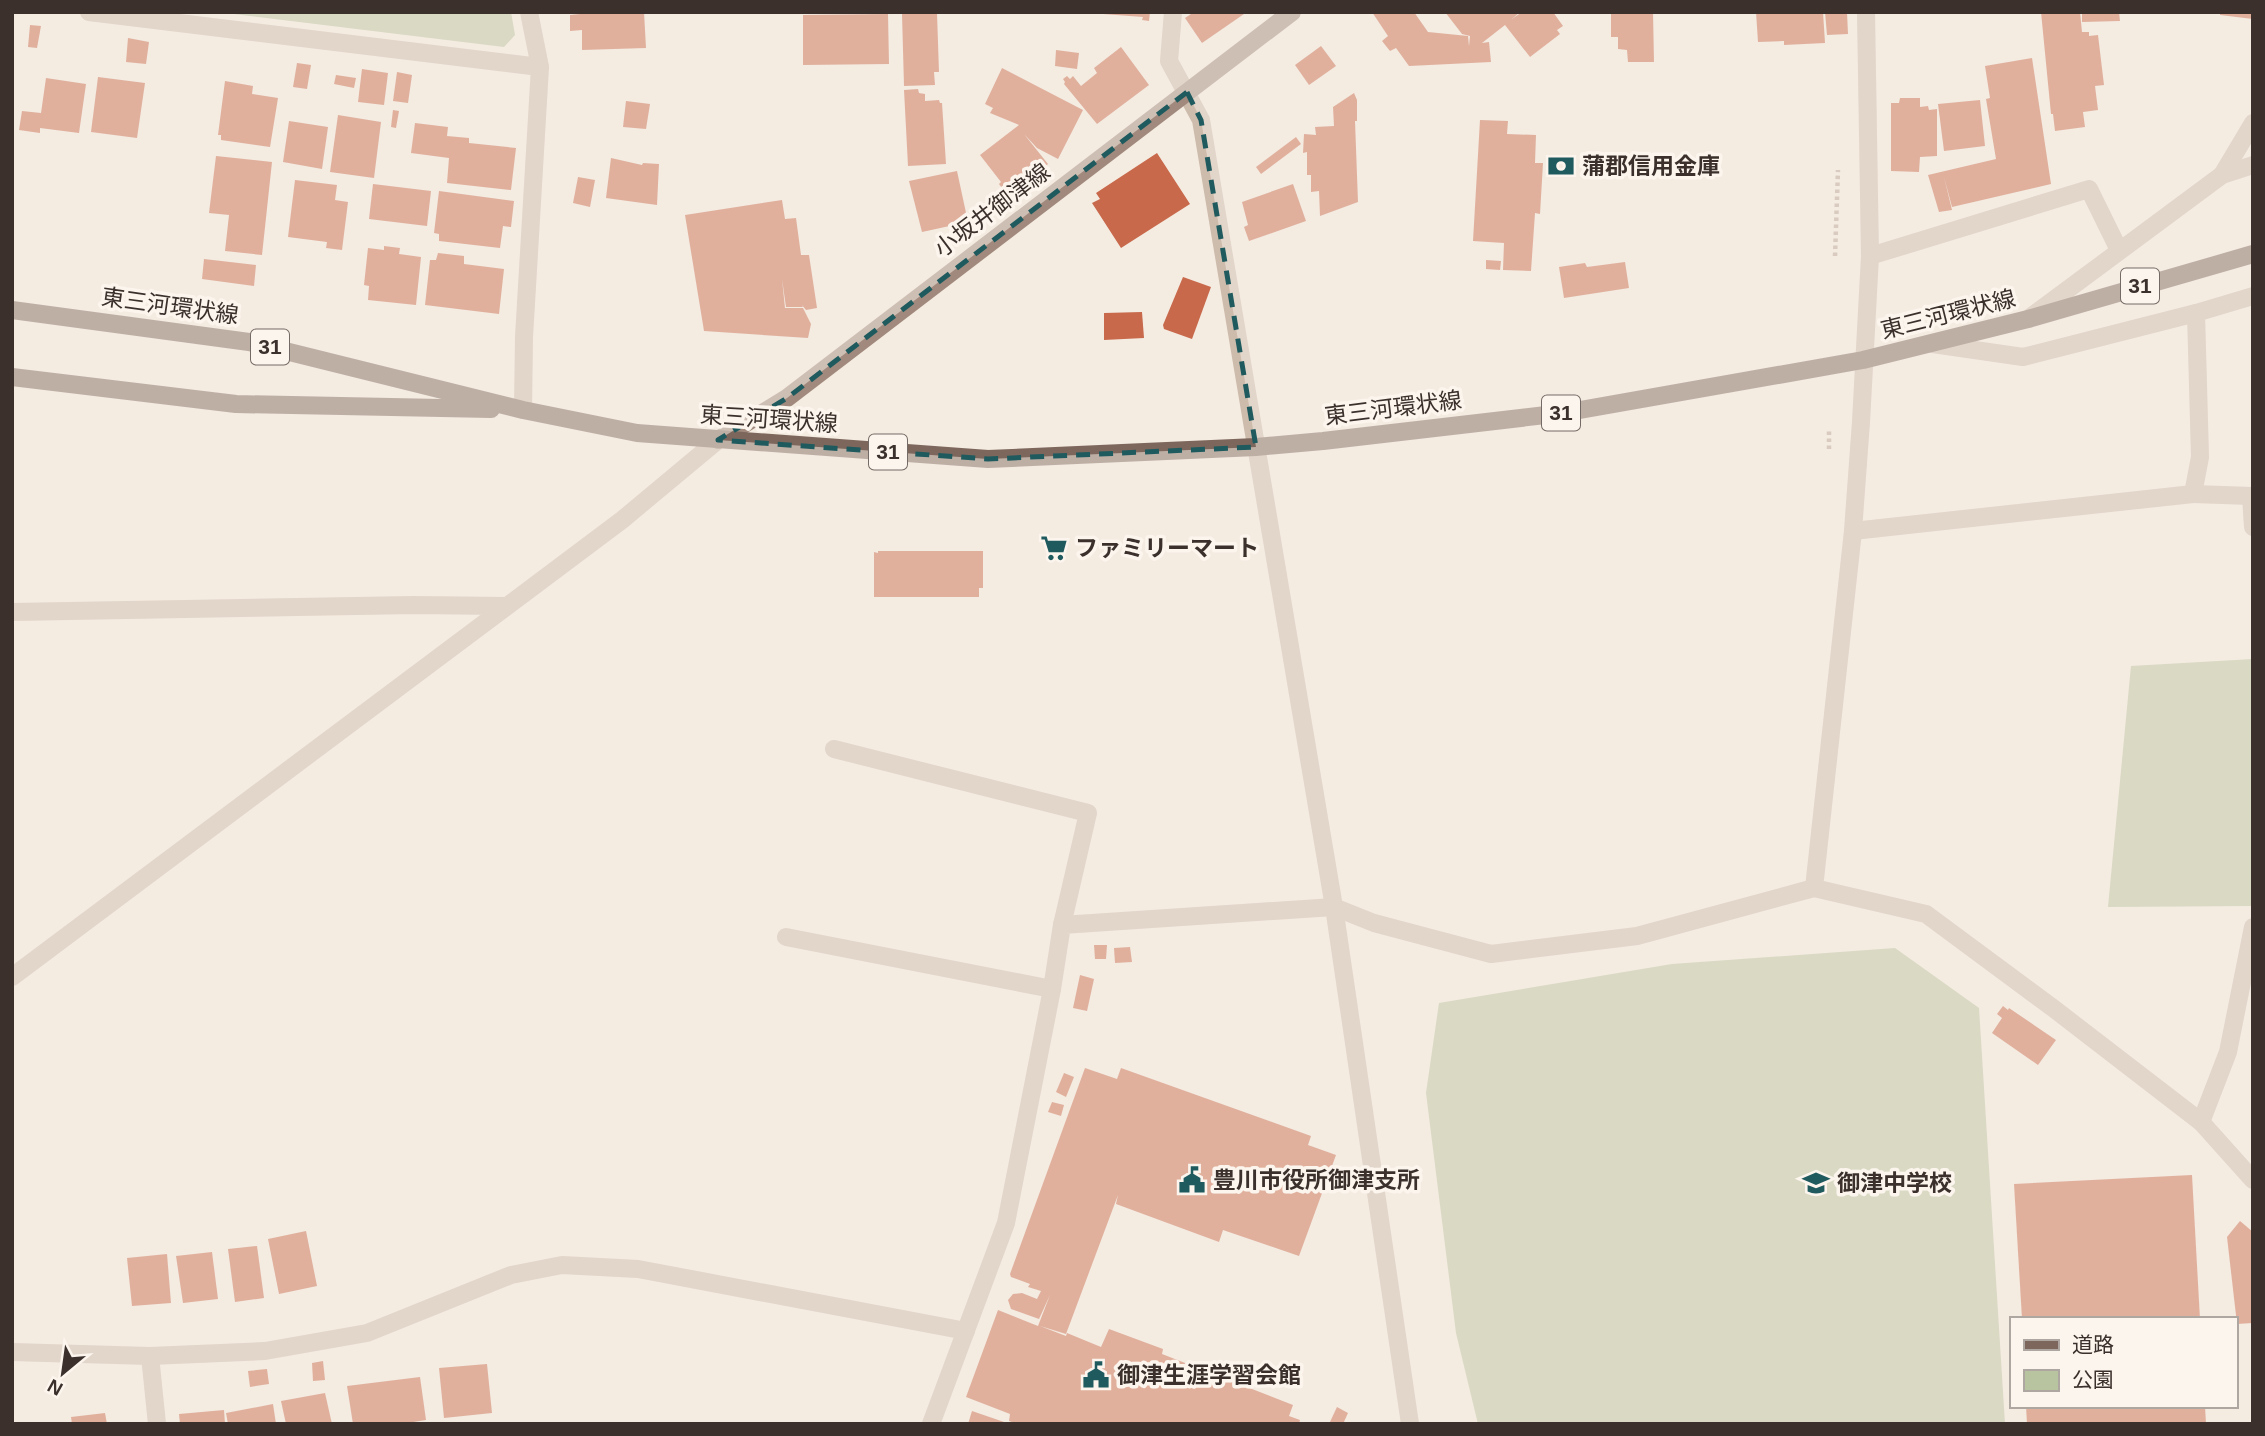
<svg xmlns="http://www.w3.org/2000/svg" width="2265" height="1436" font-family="Arial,'Noto Sans JP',sans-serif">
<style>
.green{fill:#b8c4a0}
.building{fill:#c8694b}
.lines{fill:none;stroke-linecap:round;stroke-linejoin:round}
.path{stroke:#b9a596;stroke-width:4.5;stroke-dasharray:3.5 3.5;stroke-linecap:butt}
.service{stroke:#cdbbac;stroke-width:18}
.minor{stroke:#cdbbac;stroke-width:18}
.tertiary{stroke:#cdbbac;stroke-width:18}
.secondary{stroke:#a18a7d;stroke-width:18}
.primary{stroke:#7d675c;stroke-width:18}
.marked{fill:none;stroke:#1f5a5e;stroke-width:5;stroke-dasharray:14 9;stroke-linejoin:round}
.labels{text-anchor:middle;stroke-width:7;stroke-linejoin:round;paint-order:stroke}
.shield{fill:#fbf5ee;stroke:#756b66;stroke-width:2}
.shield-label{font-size:21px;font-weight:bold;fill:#3b302b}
.poi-label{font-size:23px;font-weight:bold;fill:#3b302b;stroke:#fbf5ee;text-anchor:start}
.street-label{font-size:23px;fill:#3b302b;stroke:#fbf5ee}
</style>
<rect width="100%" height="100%" fill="#f4ebe1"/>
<g class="green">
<polygon points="218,12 511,12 515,35 504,47"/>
<polygon points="2253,659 2253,906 2108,907 2131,666"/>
<polygon points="1895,948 1979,1008 2005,1424 1478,1424 1456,1333 1426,1093 1439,1003 1672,964"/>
</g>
<g class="building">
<polygon points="580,12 644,12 646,48 582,50 582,30 570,31 570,15 580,14"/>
<polygon points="1103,12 1150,12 1149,21 1142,20 1143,17 1103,14"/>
<polygon points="1194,12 1243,12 1244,14 1202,43 1185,18"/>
<polygon points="1372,12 1414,12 1428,32 1468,36 1469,46 1470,36 1462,34 1445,12 1520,12 1512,19 1522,12 1553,12 1563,26 1557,30 1560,34 1530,57 1505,25 1482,43 1489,42 1491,62 1409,66 1396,48 1390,51 1382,41 1388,36"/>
<polygon points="1611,12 1653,12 1654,62 1628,62 1627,50 1618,49 1618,37 1611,37"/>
<polygon points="1756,12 1823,12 1825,43 1784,45 1784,41 1758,42"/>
<polygon points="1825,12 1847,12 1848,34 1827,35"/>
<polygon points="2041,12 2080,12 2082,32 2089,32 2089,36 2098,35 2104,85 2095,86 2098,110 2083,112 2085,127 2055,131 2053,114 2051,114"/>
<polygon points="2082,12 2119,12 2120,21 2082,22"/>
<polygon points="2220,12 2253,12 2253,19 2220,15"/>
<polygon points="937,13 939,72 934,72 935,85 904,86 902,14"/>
<polygon points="888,14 889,64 803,65 803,15"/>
<polygon points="30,25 41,26 37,48 28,47"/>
<polygon points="128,38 149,42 146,64 126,62"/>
<polygon points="1321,46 1336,66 1309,85 1295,65"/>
<polygon points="1121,47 1149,85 1097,124 1064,84 1065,82 1063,79 1067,76 1070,79 1073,76 1081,86 1097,73 1094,68"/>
<polygon points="1056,50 1079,53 1077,69 1055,66"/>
<polygon points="2032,58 2051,184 1952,207 1944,177 1952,210 1939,212 1928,175 1996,159 1986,99 1990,98 1985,66"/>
<polygon points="297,63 311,65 307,89 293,87"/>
<polygon points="1002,68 1083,110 1058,159 1037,148 1024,134 1048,164 1008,196 999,184 1001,182 980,155 1019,125 990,113 993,108 985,104"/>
<polygon points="362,69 388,73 384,105 358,102"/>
<polygon points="397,72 412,75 408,103 393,101"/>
<polygon points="336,75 356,78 354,88 334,84"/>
<polygon points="98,77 145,83 137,138 91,132"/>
<polygon points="46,78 86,84 79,133 40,128 40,133 19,130 22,111 41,113"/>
<polygon points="225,81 253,86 252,94 278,98 270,147 221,140 221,135 218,135"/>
<polygon points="918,89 919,93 925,94 925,101 939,100 940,103 942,103 946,164 908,166 904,90"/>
<polygon points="1354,93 1357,100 1357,121 1355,121 1358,202 1320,216 1319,191 1311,192 1311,175 1307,175 1307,152 1303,153 1304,134 1316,135 1315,127 1334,126 1333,107"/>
<polygon points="1900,98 1920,98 1920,107 1928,106 1929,110 1937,109 1937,156 1920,157 1919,172 1891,171 1891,103 1899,103"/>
<polygon points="1980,100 1985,146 1944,151 1938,104"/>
<polygon points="626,101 650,104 646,129 623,127"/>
<polygon points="393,110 399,111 396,128 391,127"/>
<polygon points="338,115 381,122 374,178 330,172"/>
<polygon points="1480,120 1508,121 1507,134 1536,135 1535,163 1543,163 1540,214 1535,213 1531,271 1503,270 1504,243 1473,241"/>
<polygon points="289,121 328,127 322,169 283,162"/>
<polygon points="415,123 448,127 447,136 469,138 469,143 516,148 511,190 447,183 449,158 411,153"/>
<polygon points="1296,137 1301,144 1261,174 1256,167"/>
<polygon points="1157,153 1190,204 1121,248 1092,203 1100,199 1096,193"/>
<polygon points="216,156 272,162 262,255 225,251 229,215 209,213"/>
<polygon points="611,158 642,165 643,163 659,164 657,205 606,198"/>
<polygon points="957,171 968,222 922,232 909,181"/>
<polygon points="578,177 595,180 590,207 573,203"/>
<polygon points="295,180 337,185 335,200 348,202 342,250 326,248 327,242 288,237"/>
<polygon points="373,184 431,191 427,226 369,219"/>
<polygon points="1293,184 1306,221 1249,241 1244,227 1248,225 1242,202"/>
<polygon points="439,191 514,201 511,227 503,226 500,248 439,241 439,234 434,233"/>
<polygon points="782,200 785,219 796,218 801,255 809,255 817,308 806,310 802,305 803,307 786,307 782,279 785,308 803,308 811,324 808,338 704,331 685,215"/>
<polygon points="384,246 400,248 399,254 421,257 416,305 368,300 369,286 364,285 368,248 384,250"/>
<polygon points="438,253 464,256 464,264 504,269 499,314 425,305 430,260 436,260"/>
<polygon points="204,259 256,265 254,286 202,279"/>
<polygon points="1486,260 1501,261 1500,270 1486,269"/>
<polygon points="1625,262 1629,288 1564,298 1559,267 1585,263 1587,267"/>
<polygon points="1183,277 1211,287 1192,339 1164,329 1163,325"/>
<polygon points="1142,312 1144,338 1104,340 1104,313"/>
<polygon points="878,551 983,551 983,588 979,588 979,597 874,597 874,552 878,553"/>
<polygon points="1094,945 1107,945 1106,959 1095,959"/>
<polygon points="1130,947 1132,962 1115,963 1114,948"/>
<polygon points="1080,975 1094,979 1087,1011 1073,1008"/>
<polygon points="2003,1006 2008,1010 2009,1008 2056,1040 2038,1065 1992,1033 2002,1018 1997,1014"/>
<polygon points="1085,1068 1117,1079 1121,1068 1311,1136 1308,1145 1336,1155 1299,1256 1223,1230 1219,1242 1116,1204 1118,1195 1066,1334 1040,1326 1066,1336 1067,1333 1101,1347 1109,1329 1163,1349 1162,1354 1293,1405 1289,1416 1300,1420 1299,1424 1018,1424 1009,1421 1010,1414 966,1397 998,1310 1038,1326 1050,1295 1039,1319 1011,1309 1008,1300 1013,1294 1022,1293 1037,1299 1041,1291 1028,1287 1030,1284 1011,1277 1010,1274"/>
<polygon points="1064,1073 1074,1077 1066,1097 1056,1092"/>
<polygon points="1052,1102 1064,1105 1061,1116 1048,1112"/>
<polygon points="2192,1175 2200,1319 2022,1319 2014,1184"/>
<polygon points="2240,1221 2253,1232 2253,1323 2237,1324 2227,1237"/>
<polygon points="306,1231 317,1286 279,1294 268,1239"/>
<polygon points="257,1246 264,1298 235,1302 228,1249"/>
<polygon points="212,1252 218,1299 183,1303 176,1256"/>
<polygon points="167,1254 171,1303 132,1306 127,1258"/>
<polygon points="323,1361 325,1380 313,1381 312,1363"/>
<polygon points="487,1364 492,1413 444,1418 439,1368"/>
<polygon points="267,1369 269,1384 250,1387 248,1371"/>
<polygon points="420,1377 426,1420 401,1424 353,1424 347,1386"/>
<polygon points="325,1393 332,1424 286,1424 281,1401"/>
<polygon points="273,1404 276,1424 228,1424 226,1413"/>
<polygon points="2026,1406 2205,1406 2206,1424 2027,1424"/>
<polygon points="1337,1407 1348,1413 1343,1424 1329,1424"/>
<polygon points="224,1410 225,1424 180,1424 179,1414"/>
<polygon points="972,1411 1007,1423 1007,1424 968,1424"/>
<polygon points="105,1413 107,1424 72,1424 71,1417"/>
</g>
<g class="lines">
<g class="path">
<polyline points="1835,256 1838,170"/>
<polyline points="1829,449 1829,429"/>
</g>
<g class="service">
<polyline points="834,749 1088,813 1062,925"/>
<polyline points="786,937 1052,989"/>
</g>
<g class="minor">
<polyline points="89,12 540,67"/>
<polyline points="1173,12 1169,61 1201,120 1334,907 1410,1424"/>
<polyline points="2222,175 2253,123"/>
<polyline points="1870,256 2089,189 2119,250"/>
<polyline points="2028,319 2222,175 2253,165"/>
<polyline points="1933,344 2023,357 2196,313"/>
<polyline points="523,410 524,337 540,67 529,12"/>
<polyline points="2193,494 2251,496 2253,527"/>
<polyline points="1853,531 2193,494 2200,457 2196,313 2253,296"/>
<polyline points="12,612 414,605 506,606"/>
<polyline points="1814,888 1853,531 1861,422 1870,256 1866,12"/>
<polyline points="2201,1122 2228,1052 2253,927"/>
<polyline points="12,1352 150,1356 265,1351 367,1333 511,1275 562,1265 638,1269 966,1331"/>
<polyline points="150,1356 157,1424"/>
<polyline points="931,1424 1006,1223 1052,989 1062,925 1334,907 1374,923 1491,954 1637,936 1814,888 1926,914 2053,1008 2201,1122 2253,1180"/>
</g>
<polyline class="tertiary" points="12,977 622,520 718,440"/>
<polyline class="secondary" points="718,440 787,398 1292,12"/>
<g class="primary">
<polyline points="12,310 249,342 523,410 637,433 988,459 1256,447 1323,441 1563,413 1863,360 2028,319 2253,254"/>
<polyline points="12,377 236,404 491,409"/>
</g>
</g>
<path d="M0 0H2265V1436H0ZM1187,92L1201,120L1256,447L988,459L718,440L787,398Z" fill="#f4ebe1" fill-opacity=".55" fill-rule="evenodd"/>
<path class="marked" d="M1187,92L1201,120L1256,447L988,459L718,440L787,398Z"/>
<defs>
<g id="bank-bare" transform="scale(2.1)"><path d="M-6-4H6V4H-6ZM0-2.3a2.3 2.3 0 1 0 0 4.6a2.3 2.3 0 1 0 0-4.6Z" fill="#1f5a5e" stroke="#fbf5ee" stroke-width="2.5" paint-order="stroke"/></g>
<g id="supermarket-bare" transform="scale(2.1)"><path d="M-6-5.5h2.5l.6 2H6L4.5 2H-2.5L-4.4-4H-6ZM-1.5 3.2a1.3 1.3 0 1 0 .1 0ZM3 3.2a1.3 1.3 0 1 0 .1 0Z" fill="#1f5a5e" stroke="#fbf5ee" stroke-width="2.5" paint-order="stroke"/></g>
<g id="civic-bare" transform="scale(2.1)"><path d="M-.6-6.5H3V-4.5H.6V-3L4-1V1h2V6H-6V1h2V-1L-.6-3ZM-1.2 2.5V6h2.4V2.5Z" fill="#1f5a5e" stroke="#fbf5ee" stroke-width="2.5" paint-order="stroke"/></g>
<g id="school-bare" transform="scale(2.1)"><path d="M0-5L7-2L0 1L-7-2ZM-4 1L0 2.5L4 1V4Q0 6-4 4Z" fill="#1f5a5e" stroke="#fbf5ee" stroke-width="2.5" paint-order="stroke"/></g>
</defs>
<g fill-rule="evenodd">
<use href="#bank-bare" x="1561" y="166"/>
<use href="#supermarket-bare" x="1054" y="548"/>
<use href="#civic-bare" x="1192" y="1180"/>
<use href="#school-bare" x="1816" y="1183"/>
<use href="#civic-bare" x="1096" y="1375"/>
</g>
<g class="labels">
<g class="shield">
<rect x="2121" y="268.5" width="38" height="35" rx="5"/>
<rect x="251" y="329.5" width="38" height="35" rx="5"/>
<rect x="1542" y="395.5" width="38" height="35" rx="5"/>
<rect x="869" y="434.5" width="38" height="35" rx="5"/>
</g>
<g class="shield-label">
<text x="2140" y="293">31</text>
<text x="270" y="354">31</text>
<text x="1561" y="420">31</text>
<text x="888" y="459">31</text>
</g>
<g class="poi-label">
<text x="1582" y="174">蒲郡信用金庫</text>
<text x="1075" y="556">ファミリーマート</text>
<text x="1213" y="1188">豊川市役所御津支所</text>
<text x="1837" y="1191">御津中学校</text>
<text x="1117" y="1383">御津生涯学習会館</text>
</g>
<g class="street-label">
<text transform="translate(992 210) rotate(-37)" y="8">小坂井御津線</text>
<text transform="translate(170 306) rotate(8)" y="8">東三河環状線</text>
<text transform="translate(1948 314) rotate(-14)" y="8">東三河環状線</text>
<text transform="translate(1393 408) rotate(-7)" y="8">東三河環状線</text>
<text transform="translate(769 419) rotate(4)" y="8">東三河環状線</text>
</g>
</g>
<rect width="2265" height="1436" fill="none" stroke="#3b302b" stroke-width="28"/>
<rect x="2010" y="1317" width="228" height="91" fill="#fbf5ee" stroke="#aea6a0" stroke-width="2"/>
<rect x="2024" y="1340" width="35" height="10" fill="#7d675c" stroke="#aea6a0" stroke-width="2"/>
<text x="2072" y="1352" font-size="21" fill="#3b302b">道路</text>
<rect x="2024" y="1370" width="35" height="21" fill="#b8c4a0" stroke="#aea6a0" stroke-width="2"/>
<text x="2072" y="1387" font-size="21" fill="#3b302b">公園</text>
<g transform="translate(63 1373) rotate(209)" stroke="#fbf5ee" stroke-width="5" paint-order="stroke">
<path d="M0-5L12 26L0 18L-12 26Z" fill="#3b302b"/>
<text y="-10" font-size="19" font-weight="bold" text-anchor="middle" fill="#3b302b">N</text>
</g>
</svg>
